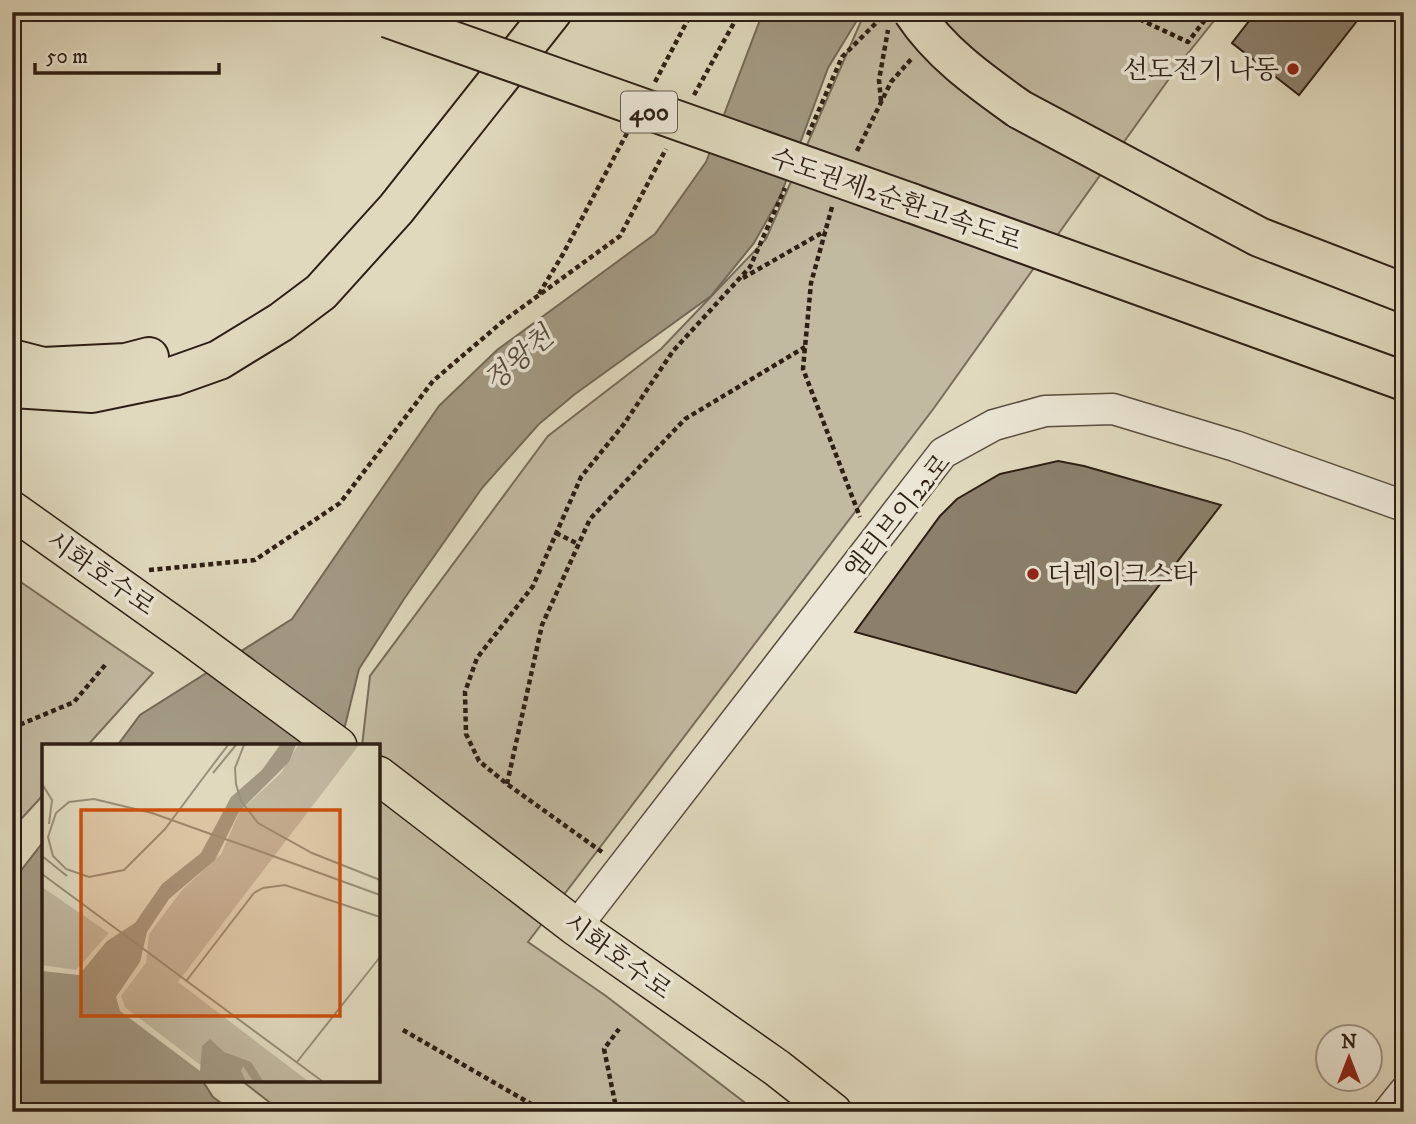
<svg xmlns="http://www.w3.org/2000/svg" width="1416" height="1124" font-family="'IM FELL DW Pica','Noto Serif KR',serif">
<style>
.green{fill:#c2b9a1;stroke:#786c5a;stroke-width:2}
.water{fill:#a39a84;stroke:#746957;stroke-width:2}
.building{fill:#8b806c;stroke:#2e1f13;stroke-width:2}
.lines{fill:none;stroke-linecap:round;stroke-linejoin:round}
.minor-casing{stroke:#5a4e3e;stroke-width:33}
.major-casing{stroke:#2e1f13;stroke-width:40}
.highway-casing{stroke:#2e1f13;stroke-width:42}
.path{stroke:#2e1f13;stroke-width:4.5;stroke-dasharray:5 3.5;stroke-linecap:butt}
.minor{stroke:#ebe6d5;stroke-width:30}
.major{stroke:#e0d9be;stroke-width:37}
.highway{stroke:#e0d9be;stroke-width:38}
.highway-bridge-casing{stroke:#2e1f13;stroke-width:42;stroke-linecap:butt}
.highway-bridge{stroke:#e0d9be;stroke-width:38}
.poi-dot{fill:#8f2418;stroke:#ebe6d5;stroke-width:2.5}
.labels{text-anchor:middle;stroke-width:7;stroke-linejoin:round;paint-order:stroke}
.shield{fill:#ebe6d5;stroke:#675b4d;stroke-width:2}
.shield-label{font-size:24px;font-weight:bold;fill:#2e1f13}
.poi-label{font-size:26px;fill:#2e1f13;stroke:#ebe6d5;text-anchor:end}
.street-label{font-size:26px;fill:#2e1f13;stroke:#ebe6d5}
.water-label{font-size:28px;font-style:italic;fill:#574a3b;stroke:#ebe6d5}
.inset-road{fill:none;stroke:#998f7a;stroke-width:2}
.view{fill:#cc500d;fill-opacity:0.15;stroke:#cc500d;stroke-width:3.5}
.inset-edge{fill:none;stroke:#2e1f13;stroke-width:3.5}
</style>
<rect width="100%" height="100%" fill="#e0d9be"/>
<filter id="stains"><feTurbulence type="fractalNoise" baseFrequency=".00286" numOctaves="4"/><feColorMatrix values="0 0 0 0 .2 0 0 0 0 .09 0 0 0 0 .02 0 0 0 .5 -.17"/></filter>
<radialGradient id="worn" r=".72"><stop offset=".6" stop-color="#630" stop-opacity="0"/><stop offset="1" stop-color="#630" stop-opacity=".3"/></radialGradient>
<g class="green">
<polygon points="865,12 1221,12 1181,62 934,408 528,942 606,996 757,1112 282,1112 241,1080 378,1080 378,746 362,746 370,676 548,436 661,349 766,239"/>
<polygon points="12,576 153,673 87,746 44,746 44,794 12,829"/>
</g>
<g class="water">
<polygon points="763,12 862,12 828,68 780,197 754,243 711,296 575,394 539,424 482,488 404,599 359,669 340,746 117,746 140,715 292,619 439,406 497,350 655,234 706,162"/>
<polygon points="44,841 44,1080 202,1080 213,1097 233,1112 12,1112 12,882"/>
</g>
<g class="building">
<polygon points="1256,12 1364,12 1299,95 1232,43"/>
<polygon points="1058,461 1084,466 1221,505 1076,693 855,632 940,516 957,499 1000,474"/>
</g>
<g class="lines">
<g class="minor-casing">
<g id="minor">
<polyline points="576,927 943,453 994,425 1045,411 1113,409 1235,446 1404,506"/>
<polyline points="1388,1112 1404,1092"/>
</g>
</g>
<g class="major-casing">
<g id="major">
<polyline points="12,510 189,636 338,746"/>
<polyline points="378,775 576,927 777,1068 833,1112"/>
</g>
</g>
<g class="highway-casing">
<g id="highway">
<polyline points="1019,109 1259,237 1404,293"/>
<polyline points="911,203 1404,381"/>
<polyline points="12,359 43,367 126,363 149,357"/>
<polyline points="12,388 92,393 174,376 219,360 281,322 321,292 396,209 552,12"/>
</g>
</g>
<g class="path">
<polyline points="1124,12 1188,42 1211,12"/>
<polyline points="655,82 692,12"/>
<polyline points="694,95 740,12"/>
<polyline points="881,101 879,80 888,30"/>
<polyline points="808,135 842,57 884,15"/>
<polyline points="857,151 891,82 913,57"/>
<polyline points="832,207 811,283 803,369 860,517"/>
<polyline points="743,278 825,231"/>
<polyline points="539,294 563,254 627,133"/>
<polyline points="556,533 578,544"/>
<polyline points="149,570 255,560 340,503 433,381 502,322 620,236 666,149"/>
<polyline points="12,728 74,702 106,664"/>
<polyline points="507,784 542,625 590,519 685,419 805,347"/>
<polyline points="602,852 507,784 479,761 466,734 465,692 477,658 533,586 581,477 624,424 673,351 750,267 785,188"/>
<polyline points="403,1030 545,1112"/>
<polyline points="617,1112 604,1049 619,1029"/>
</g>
<use href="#minor" class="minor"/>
<use href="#major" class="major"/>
<use href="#highway" class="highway"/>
<g class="highway-bridge-casing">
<g id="highway-bridge">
<path d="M913,12C940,53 980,81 1019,109"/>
<polyline points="388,18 911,203"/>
</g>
</g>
<use href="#highway-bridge" class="highway-bridge"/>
</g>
<g class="poi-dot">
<circle cx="1293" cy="69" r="7"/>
<circle cx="1033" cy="574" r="7"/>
</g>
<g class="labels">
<rect class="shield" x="621" y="91.5" width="56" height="41" rx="5"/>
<g class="shield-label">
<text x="649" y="120">400</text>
</g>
<g class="poi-label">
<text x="1279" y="78">선도전기 나동</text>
<text x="1047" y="583" text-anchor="start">더레이크스타</text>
</g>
<g class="street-label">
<text transform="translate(896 199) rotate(19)" y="9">수도권제2순환고속도로</text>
<text transform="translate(897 516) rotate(-51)" y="9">엠티브이22로</text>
<text transform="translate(101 573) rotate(35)" y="9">시화호수로</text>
<text transform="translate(618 956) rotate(36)" y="9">시화호수로</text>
</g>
<g class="water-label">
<text transform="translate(518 358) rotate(-41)" y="10">정왕천</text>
</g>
</g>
<g transform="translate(42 744)">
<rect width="338" height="338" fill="#e0d9be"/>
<path d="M256,1H317L136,238L266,337H179L83,263L79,252L104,219L107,190L140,146L179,110L198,67L239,29ZM0,143L67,189L34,226L0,221Z" fill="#c2b9a1"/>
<path d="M238,1H254L247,18L197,68L173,116L127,155L105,188L98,218L74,253L78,267L158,327L160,302L168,295L182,308L209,318L221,337H211L201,322L199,327L204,337H0V227L37,231L65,197L93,179L120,140L159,109L189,53L220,26Z" fill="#a39a84"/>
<path class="inset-road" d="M186,1L158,38L123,85L82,126L47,133L24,125L11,112L6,93L14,69L27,58L52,55L110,69L163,88L206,103L338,151M202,1L193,24L194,40L199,57L216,79L270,109L338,136M171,29L194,1M0,40L10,56L7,80M0,112L25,132M0,130L280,337M145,236L212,149L221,144L243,141L338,173M255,318L338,213"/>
<path class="view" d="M39,66H298V272H39Z"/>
<rect width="338" height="338" class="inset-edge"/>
</g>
<rect width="1416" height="1124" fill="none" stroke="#e0d9be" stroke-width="42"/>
<rect x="14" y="14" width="1388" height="1096" fill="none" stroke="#2e1f13" stroke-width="3.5"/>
<rect x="21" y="21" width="1374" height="1082" fill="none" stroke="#2e1f13" stroke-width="2"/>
<g transform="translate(1349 1058)"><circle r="33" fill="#ebe6d5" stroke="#9f9687" stroke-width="2"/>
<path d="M0-5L12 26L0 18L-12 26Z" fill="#8f2418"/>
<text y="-10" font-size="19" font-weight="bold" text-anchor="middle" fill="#2e1f13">N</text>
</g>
<path d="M35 63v10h184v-10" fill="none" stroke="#2e1f13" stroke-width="3.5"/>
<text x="46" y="63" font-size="21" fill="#2e1f13" stroke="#ebe6d5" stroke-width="5" paint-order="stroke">50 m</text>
<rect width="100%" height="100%" filter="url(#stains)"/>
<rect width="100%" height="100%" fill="url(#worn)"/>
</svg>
